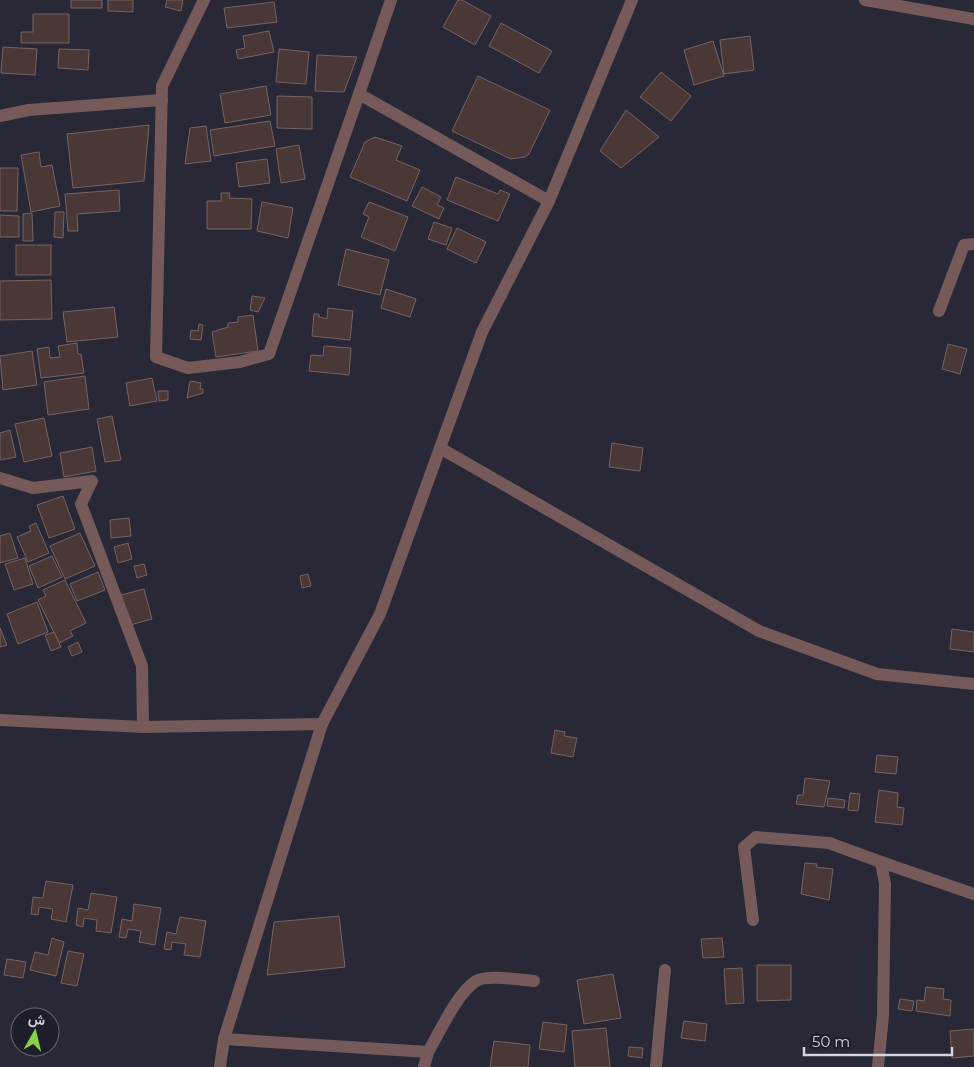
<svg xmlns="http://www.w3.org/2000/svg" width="974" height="1067" font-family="Montserrat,Vazirmatn,sans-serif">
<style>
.building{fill:#493836;stroke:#776361}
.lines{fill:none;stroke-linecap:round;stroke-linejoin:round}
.minor{stroke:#755a59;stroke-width:12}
</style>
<rect width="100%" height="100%" fill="#282836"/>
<g class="building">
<rect x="71" y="0" width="31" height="8"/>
<polygon points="108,0 133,0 133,12 108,11"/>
<polygon points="167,0 183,0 181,11 165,7"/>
<polygon points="458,0 462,0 491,16 475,45 443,27"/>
<polygon points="274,2 277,22 227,28 224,8"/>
<polygon points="33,14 69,14 69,43 21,43 21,32 33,32"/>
<polygon points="501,23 552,51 539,73 489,46"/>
<polygon points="269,31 274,52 238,59 236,50 245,48 243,36"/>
<polygon points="750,36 754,70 724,74 720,40"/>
<polygon points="713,41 724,76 694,85 684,50"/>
<polygon points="3,47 37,49 35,75 1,73"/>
<polygon points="59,49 89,50 88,70 58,68"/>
<polygon points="279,49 309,52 306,84 276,82"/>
<polygon points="317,55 357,57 344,92 315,91"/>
<polygon points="661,72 691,96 671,121 640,97"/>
<polygon points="478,76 550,110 529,154 525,157 511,159 452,131"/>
<polygon points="266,86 271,115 225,123 220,94"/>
<polygon points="277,96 312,97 312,129 277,128"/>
<polygon points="626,110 659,137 621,168 600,151"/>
<polygon points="270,121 275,146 214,156 210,130"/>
<polygon points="149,125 144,181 73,188 67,134"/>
<polygon points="206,126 211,161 185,164 190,128"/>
<polygon points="375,137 402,146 396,160 420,170 407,201 350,177 365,142"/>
<polygon points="299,145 305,179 281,183 276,149"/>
<polygon points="39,152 41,167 52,165 60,206 31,212 21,155"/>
<polygon points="267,159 270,183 239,187 236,163"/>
<polygon points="0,168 18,168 17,211 0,211"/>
<polygon points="456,177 498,194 500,190 510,194 498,221 447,200"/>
<polygon points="422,187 441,197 437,205 444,208 439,219 412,206"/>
<polygon points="119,190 120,211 77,214 78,231 68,231 65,194"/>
<polygon points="221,193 230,193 229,198 252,199 251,229 207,229 207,201 221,201"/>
<polygon points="262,202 293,208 288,238 257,231"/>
<polygon points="369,202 408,217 395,251 361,237 369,217 363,214"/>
<polygon points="55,212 64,212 63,238 54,237"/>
<polygon points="32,213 33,241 23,241 23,214"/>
<polygon points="0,215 19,216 19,237 0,237"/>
<polygon points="434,222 452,228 446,245 428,239"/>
<polygon points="457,228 486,242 476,263 447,249"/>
<rect x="16" y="245" width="35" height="30"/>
<polygon points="346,249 389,260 380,295 338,285"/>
<polygon points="51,280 52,319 0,320 0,281"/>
<polygon points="386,289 416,299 410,317 381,308"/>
<polygon points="252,296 265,298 258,312 250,310"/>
<polygon points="114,307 118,337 67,342 63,312"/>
<polygon points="328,308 353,311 350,340 312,336 314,314 319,314 319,317 327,319"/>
<polygon points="253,315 258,351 216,357 212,332 228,327 228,323 238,322 238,317"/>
<polygon points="199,324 203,325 201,340 190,339 191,330 198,331"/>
<polygon points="77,343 78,354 81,354 84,373 41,378 37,349 49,347 50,358 60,357 58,346"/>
<polygon points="948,344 967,349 960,374 942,369"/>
<polygon points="324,346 351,348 349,375 309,371 311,355 323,356"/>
<polygon points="32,351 37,385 3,390 0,356"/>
<polygon points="85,376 89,409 48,415 44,382"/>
<polygon points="152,378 157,401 130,406 126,383"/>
<polygon points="190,381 201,383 200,389 203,389 203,393 187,398"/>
<polygon points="158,391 168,391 168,400 159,401"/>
<polygon points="112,416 121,460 105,462 97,419"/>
<polygon points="44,418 52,456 24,462 15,424"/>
<polygon points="10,430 16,457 0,460 0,433"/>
<polygon points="612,443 643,448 640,471 609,467"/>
<polygon points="92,447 96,471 64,477 60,453"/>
<polygon points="63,496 75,529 49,538 37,505"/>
<polygon points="129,518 131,536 111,538 110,520"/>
<polygon points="36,523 49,553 28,562 17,537 31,531 29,526"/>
<polygon points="10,533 18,558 0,563 0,536"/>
<polygon points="80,533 95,566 65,579 50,546"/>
<polygon points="128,543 132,559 118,563 114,547"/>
<polygon points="52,556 62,577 38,588 29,566"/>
<polygon points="25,558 33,584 14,590 5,564"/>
<polygon points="144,564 147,575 137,578 134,566"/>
<polygon points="98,572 105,590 77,601 70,584"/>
<polygon points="308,574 311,586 302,588 300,576"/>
<polygon points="65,580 86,623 70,631 73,636 59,643 38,600 46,596 43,590"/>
<polygon points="144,589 152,619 130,625 121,595"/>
<polygon points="37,602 48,632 18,644 7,614"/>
<polygon points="0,628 7,645 0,647"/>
<polygon points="952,629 974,632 974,652 950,649"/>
<polygon points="54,632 61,647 51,651 45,635"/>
<polygon points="78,642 82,652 72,656 68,647"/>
<polygon points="555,730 565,732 564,736 577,738 573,757 551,753"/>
<polygon points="877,755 898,757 896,774 875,772"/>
<polygon points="805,778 830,781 824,807 796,804 798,795 803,795"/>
<polygon points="879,790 898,793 897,807 904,808 902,825 875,822"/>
<polygon points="850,793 860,794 858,811 848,810"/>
<polygon points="828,798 845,800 844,808 827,806"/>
<polygon points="805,863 817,864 816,867 833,869 829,900 801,894"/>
<polygon points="46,881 73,885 66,922 51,919 53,909 39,907 38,915 31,914 33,897 43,898"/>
<polygon points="91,893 117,897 111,933 96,931 97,920 84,918 83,927 76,925 78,908 88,910"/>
<polygon points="134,904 161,908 155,945 139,942 141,931 128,929 126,938 119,937 122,919 132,921"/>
<polygon points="339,916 345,967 267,975 274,922"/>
<polygon points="180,917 206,921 200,957 184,955 186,944 172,942 171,950 164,949 167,932 176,934"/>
<polygon points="52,938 64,942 56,976 30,970 35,952 48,955"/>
<polygon points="722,938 724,957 703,958 701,939"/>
<polygon points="68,951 84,954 77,986 61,983"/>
<polygon points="7,959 26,962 23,978 4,975"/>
<polygon points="757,965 791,965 791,1000 757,1001"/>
<polygon points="742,968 744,1003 726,1004 724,969"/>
<polygon points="613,974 621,1018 584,1024 577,980"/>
<polygon points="926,987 944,989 943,999 951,1000 950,1016 916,1011 917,1000 924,1001"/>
<polygon points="900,999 914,1001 912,1011 898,1009"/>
<polygon points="684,1021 707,1024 705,1041 681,1038"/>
<polygon points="543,1022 567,1025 564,1052 539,1049"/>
<polygon points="606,1028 610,1067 575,1067 572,1031"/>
<polygon points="974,1029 974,1056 952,1058 950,1031"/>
<polygon points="494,1041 530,1045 528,1067 490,1067"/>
<polygon points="629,1047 643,1048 642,1058 628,1056"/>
</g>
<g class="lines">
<g class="minor">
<polyline points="204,0 162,86 156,357 188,368 240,362 269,354 359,94 549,201"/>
<polyline points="865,0 974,19"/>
<polyline points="359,94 391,0"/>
<polyline points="0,116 29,110 162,100"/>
<polyline points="939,311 964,245 974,244"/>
<polyline points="440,448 759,631 877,674 974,684"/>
<polyline points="0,478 33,488 92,481 81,504 142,666 143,727"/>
<polyline points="0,720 143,727 322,724"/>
<polyline points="881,862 974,894"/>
<polyline points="753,920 744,847 756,837 829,843 881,862 885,884 883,1016 878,1067"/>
<path d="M224,1039L428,1052C440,1032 457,993 476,981C489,974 520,980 534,981"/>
<polyline points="220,1067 224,1039 322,724 380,614 482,332 549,201 632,0"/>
<polyline points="424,1067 428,1052"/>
<polyline points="656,1067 665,970"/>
</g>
</g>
<g transform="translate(35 1032) rotate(8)"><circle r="24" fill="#1e1e2b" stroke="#666672"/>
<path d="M0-4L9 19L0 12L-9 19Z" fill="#88cf4a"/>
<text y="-8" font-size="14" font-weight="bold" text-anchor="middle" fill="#d2d3dc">ش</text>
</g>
<path d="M804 1047v8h148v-8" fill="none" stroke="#d2d3dc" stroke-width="2.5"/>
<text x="812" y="1047" font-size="15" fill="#d2d3dc" stroke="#1e1e2b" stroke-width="4" paint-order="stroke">50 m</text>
</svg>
